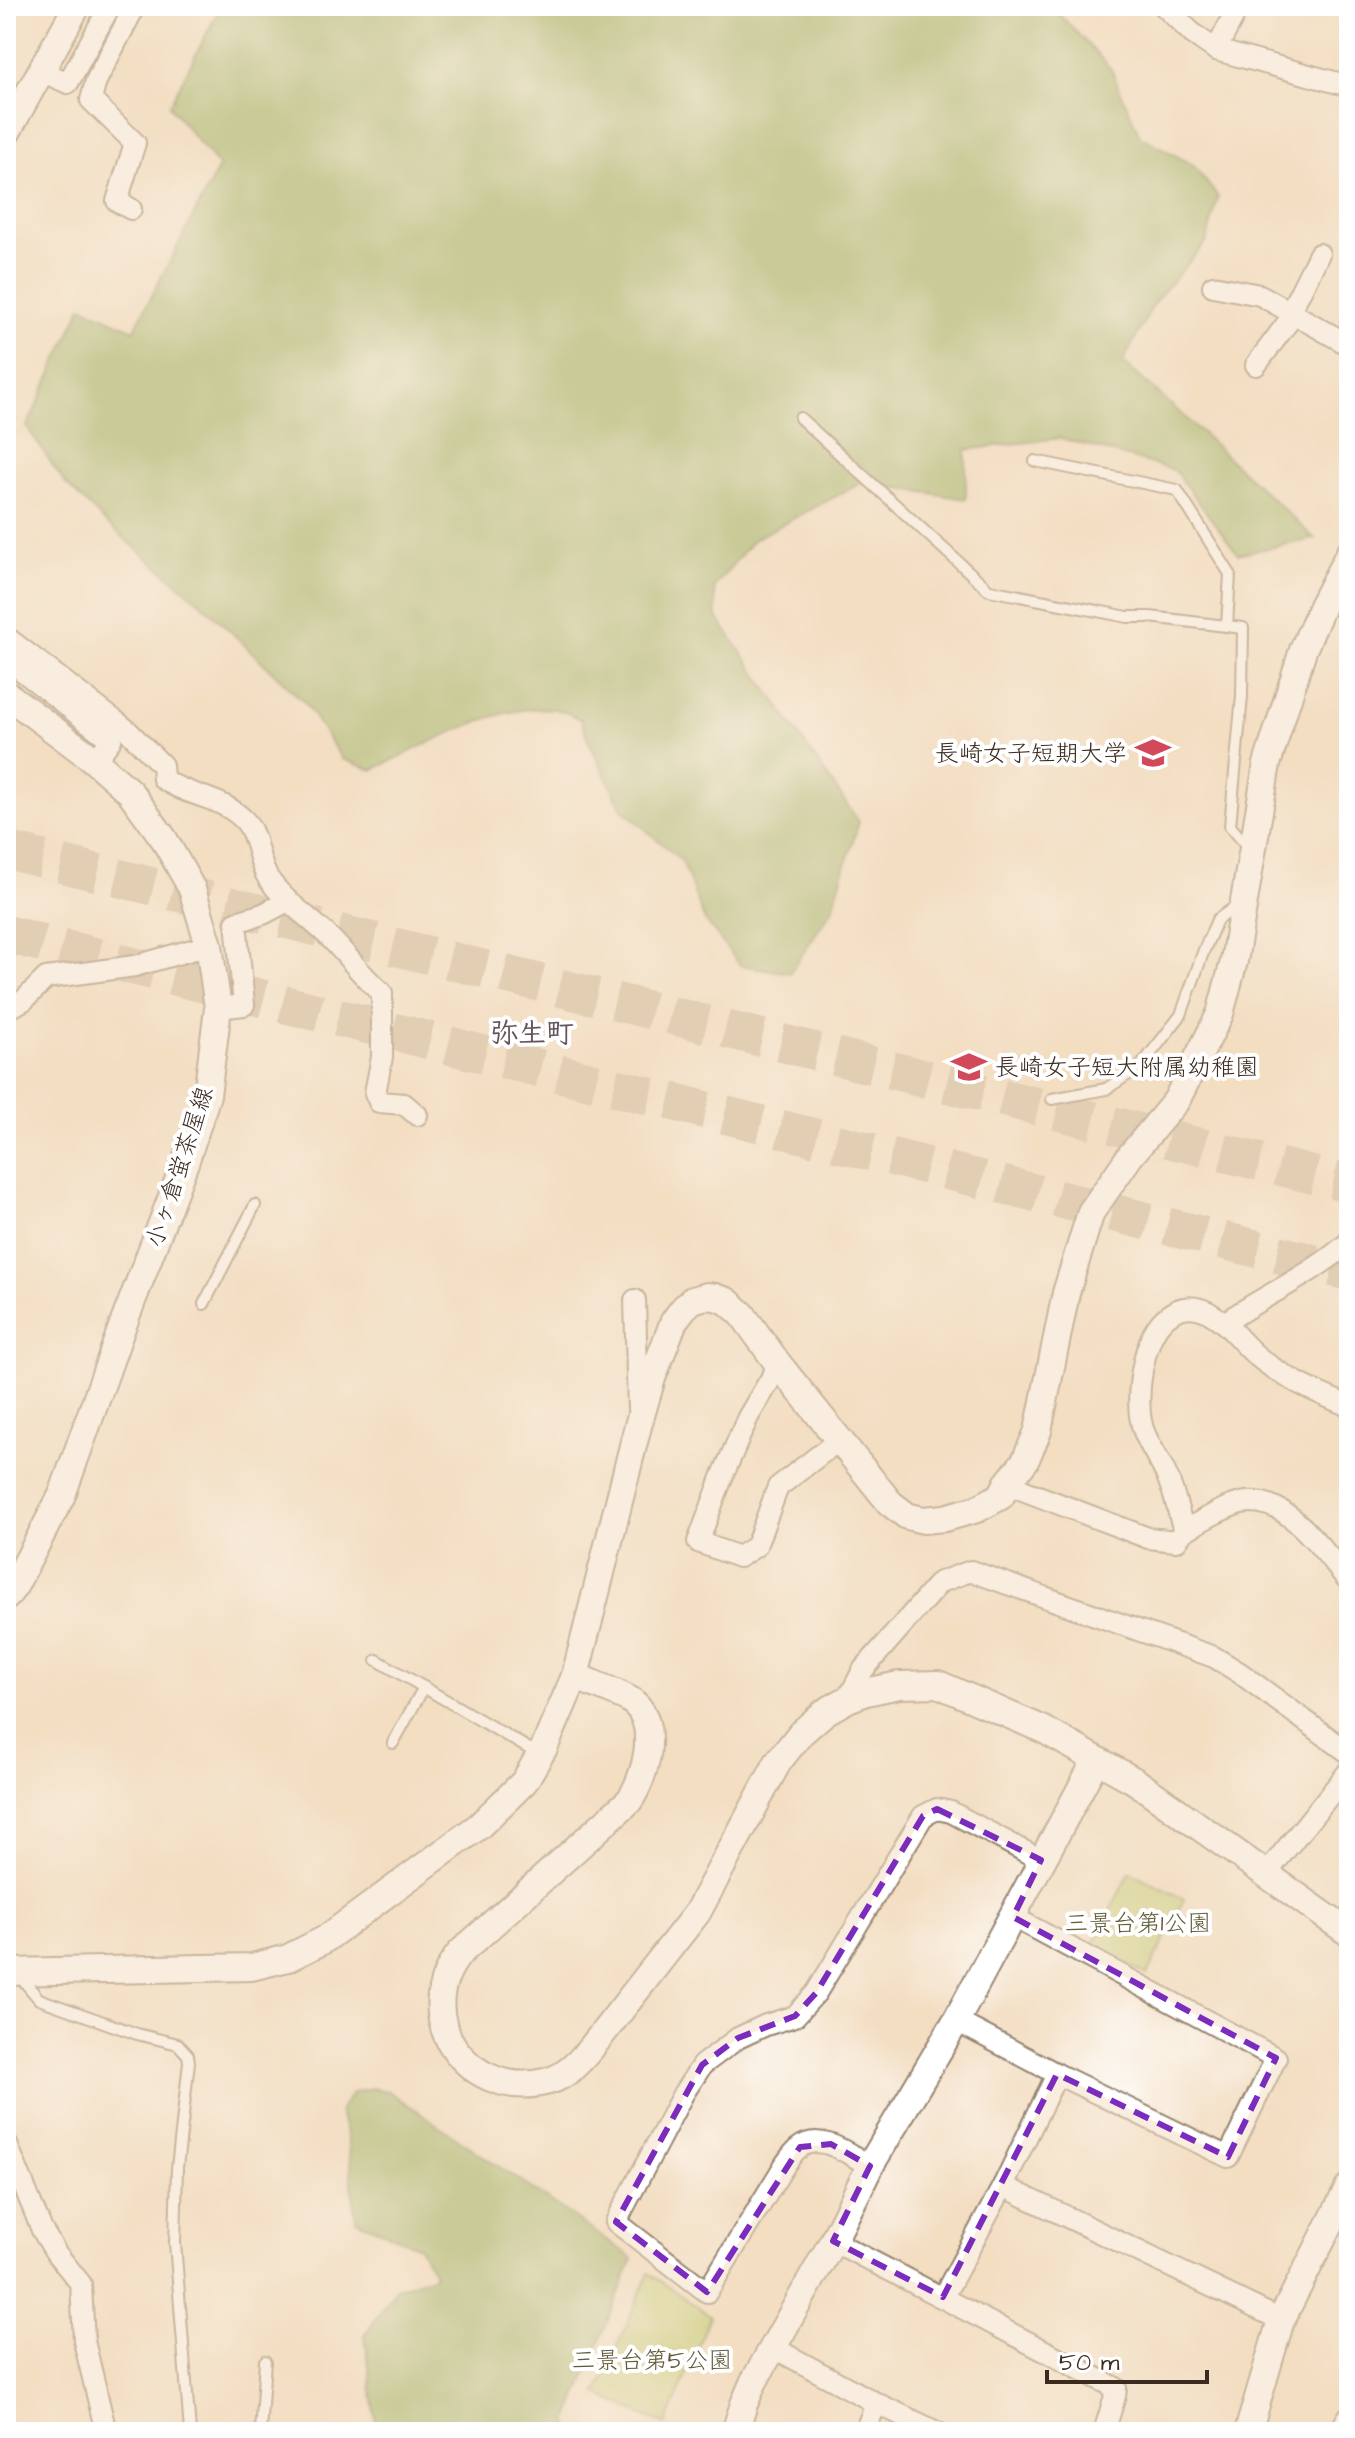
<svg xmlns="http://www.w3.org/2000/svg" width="1355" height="2438" font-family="'Architects Daughter','Klee One',sans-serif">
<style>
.green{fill:#bfce70;stroke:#7d7c47;stroke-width:2}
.forest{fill:#97b162;stroke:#696e40;stroke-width:2}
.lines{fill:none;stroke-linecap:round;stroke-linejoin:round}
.motorway-tunnel{stroke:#cebaa1;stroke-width:38;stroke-dasharray:38 19;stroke-linecap:butt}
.service-casing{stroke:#978470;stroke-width:14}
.minor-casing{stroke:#978470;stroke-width:24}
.tertiary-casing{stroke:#978470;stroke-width:30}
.service{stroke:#fff;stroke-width:10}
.minor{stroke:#fff;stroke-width:20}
.tertiary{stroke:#fff;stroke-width:26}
.marked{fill:none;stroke:#7b2cbf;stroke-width:6;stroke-dasharray:16 10;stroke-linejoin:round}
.labels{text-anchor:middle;stroke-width:8;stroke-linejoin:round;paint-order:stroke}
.poi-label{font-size:24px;fill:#3b2a1e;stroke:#fff;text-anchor:end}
.street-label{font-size:24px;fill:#3b2a1e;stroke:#fff}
.park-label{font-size:24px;fill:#635b37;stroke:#fff}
.quarter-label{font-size:28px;font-weight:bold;fill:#64555d;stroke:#fff}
</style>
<rect width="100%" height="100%" fill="#fff"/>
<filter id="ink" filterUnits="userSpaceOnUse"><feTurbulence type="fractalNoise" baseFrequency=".0125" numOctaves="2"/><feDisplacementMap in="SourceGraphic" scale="16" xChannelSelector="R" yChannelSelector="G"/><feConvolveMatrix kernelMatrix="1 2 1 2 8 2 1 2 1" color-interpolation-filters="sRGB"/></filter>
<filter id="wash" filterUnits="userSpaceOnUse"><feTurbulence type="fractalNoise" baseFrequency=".006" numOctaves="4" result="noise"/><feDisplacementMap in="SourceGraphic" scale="32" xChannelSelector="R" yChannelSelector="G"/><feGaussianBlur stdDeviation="1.8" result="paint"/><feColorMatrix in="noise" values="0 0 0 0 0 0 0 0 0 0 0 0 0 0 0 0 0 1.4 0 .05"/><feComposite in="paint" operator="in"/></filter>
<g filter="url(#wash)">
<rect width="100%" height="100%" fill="#f3dec2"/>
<g class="green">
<polygon points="1130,1872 1184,1899 1147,1975 1092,1945"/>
<polygon points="649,2273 710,2316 666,2425 597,2394"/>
</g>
<g class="forest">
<path d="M221,6H1052L1111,69L1140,136L1193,165L1218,197L1206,243L1155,301L1123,362L1188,420L1315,539L1238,554L1174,470L1060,438L966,450V499L863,482L754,539L714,587L717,617L859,822L832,909L790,973L740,965L704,919L682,861L622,809L588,740L581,719C572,716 562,709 552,709C496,703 423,747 372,770L342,759L305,703L201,603L106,523L64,482L27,427L82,306L134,330L219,167L169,106Z"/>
<polygon points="372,2088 388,2091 633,2258 568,2421 574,2432 377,2432 365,2335 396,2288 435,2275 419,2247 356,2220 347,2136 339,2111 353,2093"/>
</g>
</g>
<g filter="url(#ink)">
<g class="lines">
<g class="motorway-tunnel">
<polyline points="6,850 1349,1184"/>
<polyline points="6,934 1349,1272"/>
</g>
<g class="service-casing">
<g id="service">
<polyline points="800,418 989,590 1128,617 1150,617 1243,628 1242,696 1230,826 1248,847"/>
<polyline points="1035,461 1177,490 1230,574 1227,626"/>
<polyline points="1052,1099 1106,1089 1141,1066 1181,1015 1204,950 1217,920 1239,904"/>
<polyline points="204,1304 255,1205"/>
<polyline points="377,1660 538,1754"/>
<polyline points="393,1743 424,1687"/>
<polyline points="17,1973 39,1999 137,2034 178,2044 188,2055 189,2062 177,2168 175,2243 190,2432"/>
<polyline points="260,2432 265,2361"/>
</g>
</g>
<g class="minor-casing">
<g id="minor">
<polyline points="1164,6 1193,34 1216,50 1349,86"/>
<polyline points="1216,50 1239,6"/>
<polyline points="41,71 68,83 110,6"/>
<polyline points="131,209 117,201 135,143 91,100 96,81 135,6"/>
<polyline points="1213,286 1260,295 1349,345"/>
<polyline points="1290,312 1319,254"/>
<polyline points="1256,365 1294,314"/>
<path d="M6,637L127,730L162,765L163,779C188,797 222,796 245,821C258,835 257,861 268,878C286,904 314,920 335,943C351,960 364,978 382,993V1057L375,1093L379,1102L404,1104L417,1115"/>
<polyline points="6,658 111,740 95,761"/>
<polyline points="218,1008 244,1005 236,922 263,914 288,901"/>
<polyline points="6,1010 24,1000 46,978 135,966 209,945"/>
<polyline points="635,1300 638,1410"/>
<path d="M1224,1323C1265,1295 1312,1275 1349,1242"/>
<polyline points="779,1365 748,1417 723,1475 698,1542 739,1557 756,1546 778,1487 839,1440"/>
<path d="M1007,1484L1148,1538L1176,1541L1184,1531C1179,1515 1176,1499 1170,1484C1164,1465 1150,1449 1143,1429C1134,1401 1142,1340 1164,1319C1178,1306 1192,1304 1208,1312C1229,1323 1241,1343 1258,1357C1285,1379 1317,1393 1349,1406"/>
<path d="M1184,1531C1202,1521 1221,1508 1241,1503C1287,1493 1322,1551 1349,1581"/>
<polyline points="848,1699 863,1670 940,1582 971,1571 1214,1657 1240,1673 1349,1753"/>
<polyline points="1266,1874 1349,1771"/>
<polyline points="956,2021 1057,2074 1228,2157 1276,2058 1013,1917"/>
<polyline points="6,2142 42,2230 56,2253 81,2284 84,2341 106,2432"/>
<path d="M870,2166C850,2155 821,2131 799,2148C794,2151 790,2158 786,2163L707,2292L616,2222L683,2094L702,2065L738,2038L766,2025L795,2016L816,1993L923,1816L937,1809L951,1812L1041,1860"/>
<polyline points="1003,2186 1281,2320"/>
<polyline points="833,2241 1116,2388 1115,2396 1104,2432"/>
<polyline points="943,2297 1003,2186 1057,2074"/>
<polyline points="774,2348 876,2403 937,2432"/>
<polyline points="865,2432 876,2403"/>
<polyline points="1339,2432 1349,2416"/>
</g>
</g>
<g class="tertiary-casing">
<g id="tertiary">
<polyline points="6,134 77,6"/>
<polyline points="6,694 90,757 130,792 164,839 192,889 209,945 218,1008 207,1095 186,1160 121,1330 62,1495 15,1585 6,1597"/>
<path d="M575,1676C587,1682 625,1695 633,1702C660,1724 646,1777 629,1801L460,1953C407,2017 470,2103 549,2081C567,2076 580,2061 592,2047L697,1913L778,1762L801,1733L825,1712L848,1699L866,1692L899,1685L938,1684L1044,1730L1135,1781L1349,1933"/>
<polyline points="6,1972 252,1967 288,1958 324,1940 479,1826 524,1782 544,1748 575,1676 638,1426 652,1378 674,1321 683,1309 692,1300 707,1296 715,1297 727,1301 742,1314 779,1365 890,1503 907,1516 923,1520 945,1518 977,1509 1001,1496 1007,1484 1025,1461 1038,1431 1066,1293 1091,1212 1130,1156 1176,1101 1220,1014 1234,961 1267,764 1303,650 1322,606 1349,554"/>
<polyline points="735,2432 744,2404 753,2383 833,2241 870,2166 956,2021 1096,1760"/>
<polyline points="1248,2432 1281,2320 1349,2187"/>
</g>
</g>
<use href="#service" class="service"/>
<use href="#minor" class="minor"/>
<use href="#tertiary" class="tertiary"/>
</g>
</g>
<path d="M0 0H1355V2438H0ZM937,1809L1041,1860L1013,1917L1276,2058L1228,2157L1057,2074L943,2297L833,2241L870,2166L831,2144L800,2147L707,2292L616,2222L702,2065L738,2038L795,2016L816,1993L923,1816Z" fill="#f3dec2" fill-opacity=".55" fill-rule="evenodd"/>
<path class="marked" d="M937,1809L1041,1860L1013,1917L1276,2058L1228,2157L1057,2074L943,2297L833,2241L870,2166L831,2144L800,2147L707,2292L616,2222L702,2065L738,2038L795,2016L816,1993L923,1816Z"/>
<defs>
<g id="university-bare" transform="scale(2.76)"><path d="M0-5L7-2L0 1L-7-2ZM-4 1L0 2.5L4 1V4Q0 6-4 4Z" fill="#d1495b" stroke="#fff" stroke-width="2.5" paint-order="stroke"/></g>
<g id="school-bare" transform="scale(2.76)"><path d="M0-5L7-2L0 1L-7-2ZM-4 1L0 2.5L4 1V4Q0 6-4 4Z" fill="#d1495b" stroke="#fff" stroke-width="2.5" paint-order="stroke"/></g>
</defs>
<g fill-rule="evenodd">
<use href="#university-bare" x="1153" y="753"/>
<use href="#school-bare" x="969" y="1067"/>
</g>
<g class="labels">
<g class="poi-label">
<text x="1127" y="761">長崎女子短期大学</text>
<text x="995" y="1075" text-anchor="start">長崎女子短大附属幼稚園</text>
</g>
<g class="street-label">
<text transform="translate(179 1167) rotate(-72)" y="8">小ヶ倉蛍茶屋線</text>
</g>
<g class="park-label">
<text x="1138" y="1931">三景台第1公園</text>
<text x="652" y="2368">三景台第5公園</text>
</g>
<g class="quarter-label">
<text x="532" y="1042">弥生町</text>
</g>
</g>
<rect width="1355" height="2438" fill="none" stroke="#fff" stroke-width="32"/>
<path d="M1047 2370v12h160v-12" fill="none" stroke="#3b2a1e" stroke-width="4"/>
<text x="1059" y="2370" font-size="24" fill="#3b2a1e" stroke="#ffffff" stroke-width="6" paint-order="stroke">50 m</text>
</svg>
